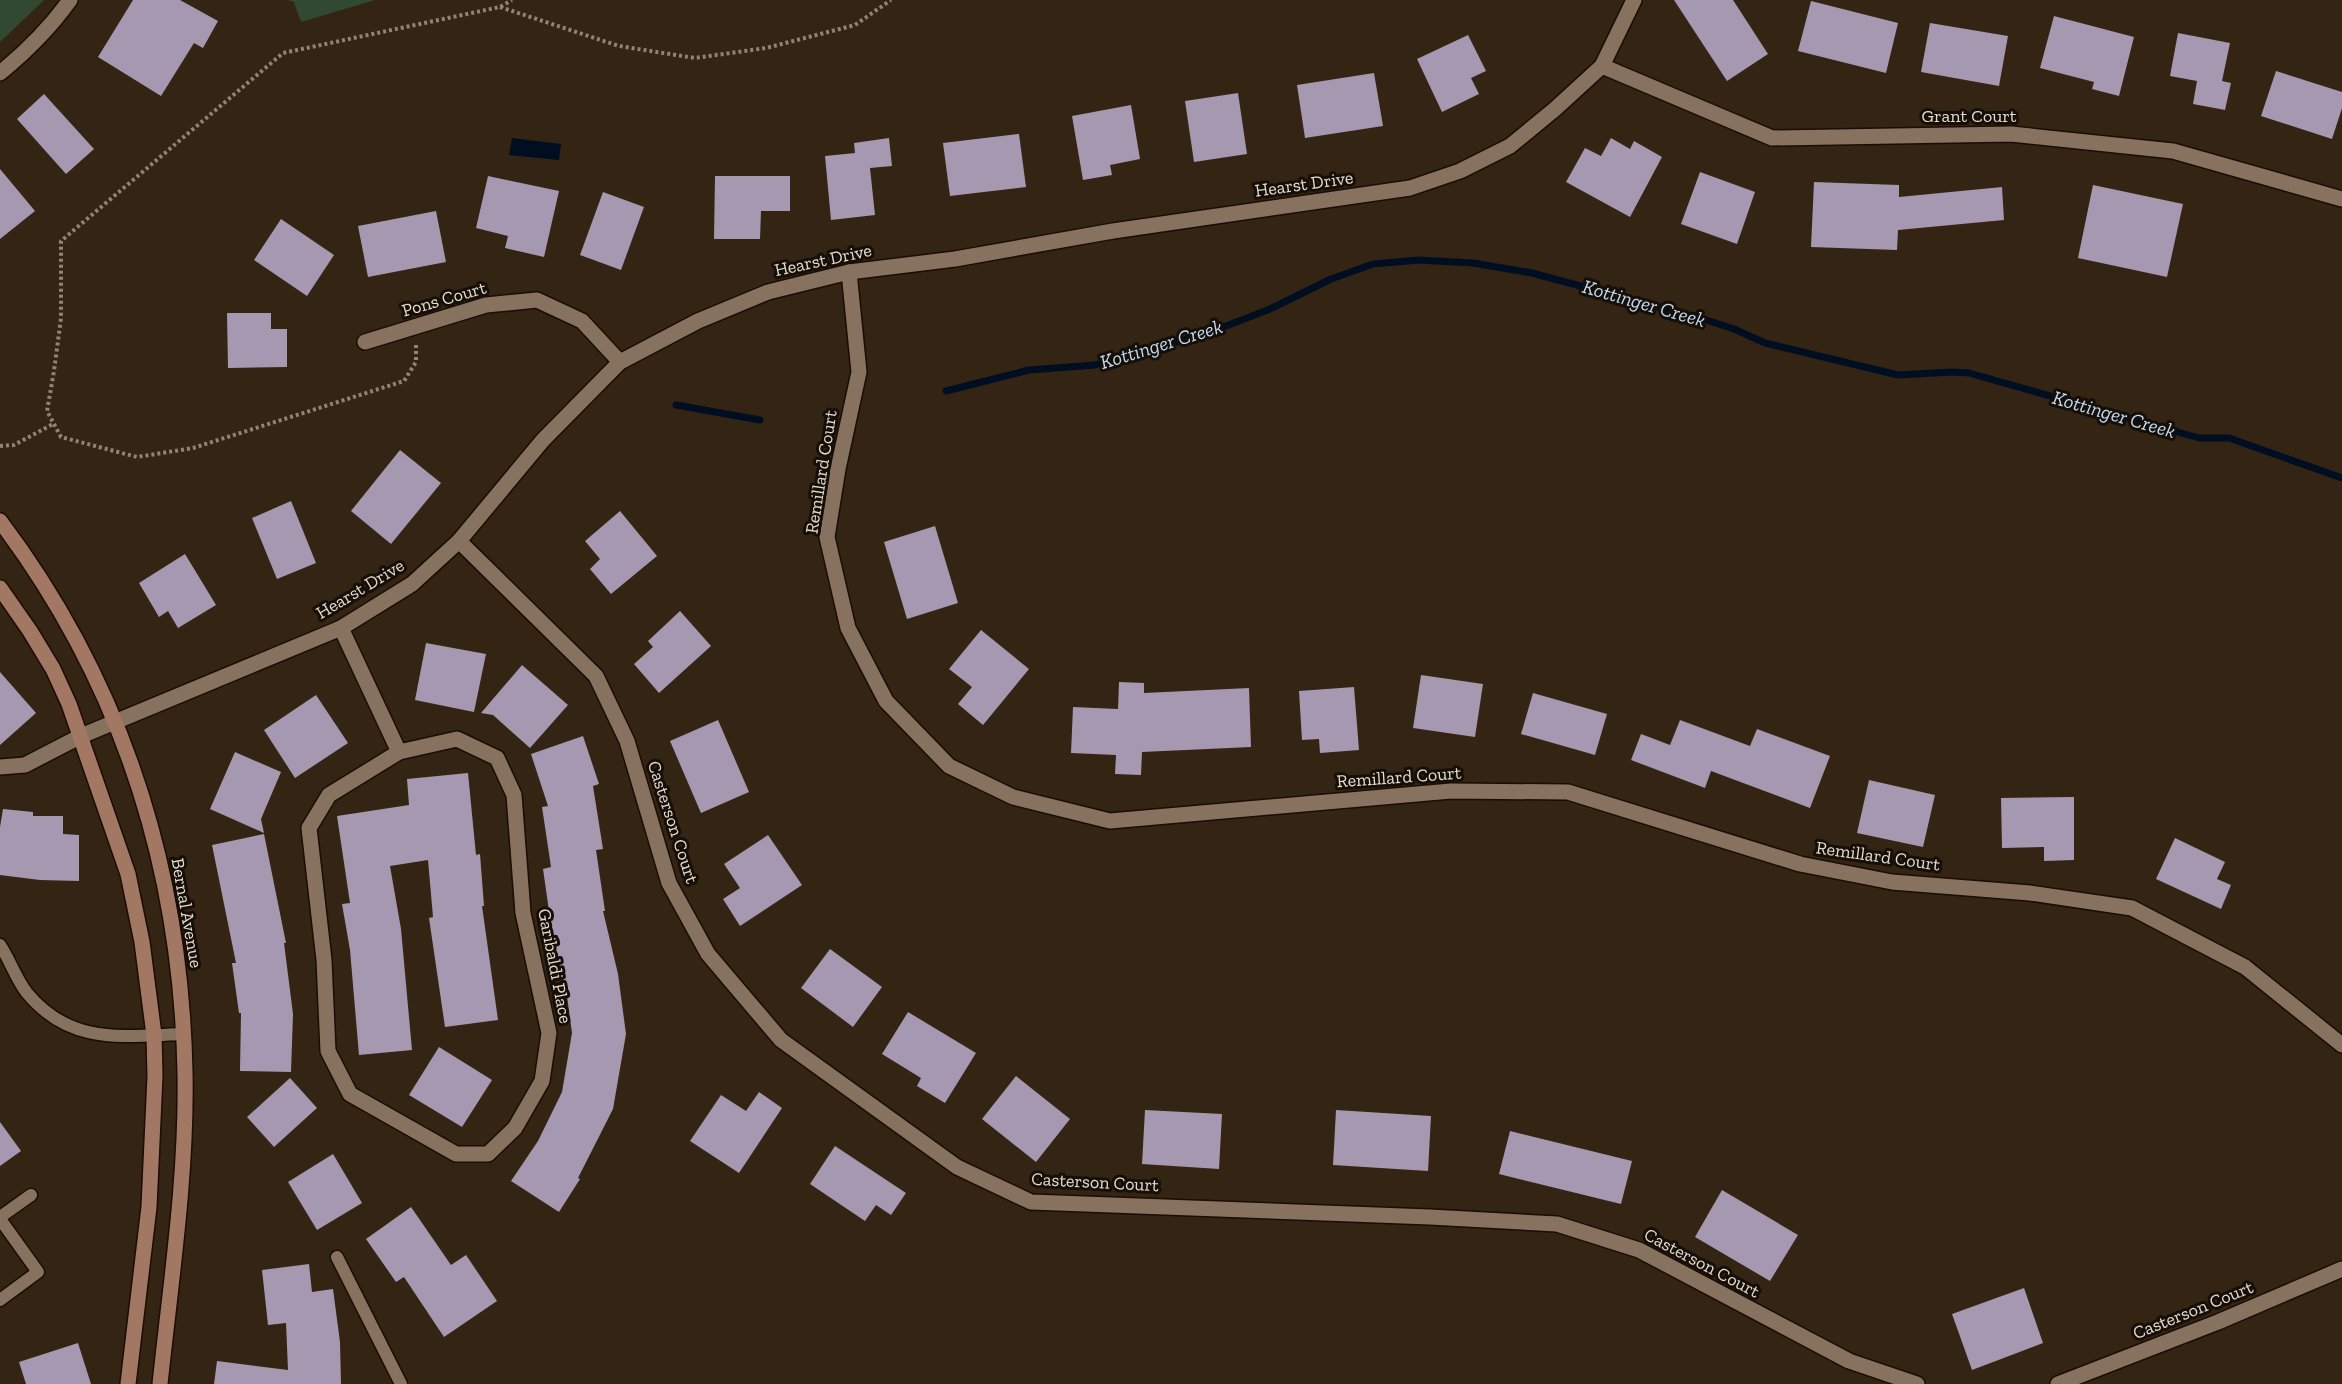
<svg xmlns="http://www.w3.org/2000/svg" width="2342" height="1384" font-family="'Zilla Slab',serif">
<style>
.green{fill:#324931}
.water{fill:#000e21}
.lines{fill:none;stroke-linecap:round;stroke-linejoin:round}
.stream{stroke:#000e21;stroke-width:7}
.building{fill:#a698b0}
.lane-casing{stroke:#1c0d00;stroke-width:15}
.street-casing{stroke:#1c0d00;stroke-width:18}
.secondary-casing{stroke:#1c0d00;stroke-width:18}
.path{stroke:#918376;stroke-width:4;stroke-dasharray:3 3;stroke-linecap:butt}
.lane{stroke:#86725f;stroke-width:12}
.street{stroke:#86725f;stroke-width:15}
.secondary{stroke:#a27865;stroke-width:15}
.labels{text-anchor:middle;stroke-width:6;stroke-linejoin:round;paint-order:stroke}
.street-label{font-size:18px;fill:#e6dbd0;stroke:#160f08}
.water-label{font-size:20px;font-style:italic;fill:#c2d9f3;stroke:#160f08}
</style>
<rect width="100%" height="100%" fill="#342413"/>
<g class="green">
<polygon points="0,0 44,0 0,42"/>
<polygon points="288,0 375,0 301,22 294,2"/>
</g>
<polygon class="water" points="512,138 561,144 559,160 509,155"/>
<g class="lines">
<g class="stream">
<polyline points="946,391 1029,370 1095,365 1208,333 1270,309 1331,279 1373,264 1419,260 1473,263 1532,273 1703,319 1734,329 1765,343 1898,375 1952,372 1969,373 2199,438 2229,438 2342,478"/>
<polyline points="676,405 760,420"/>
</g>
</g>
<g class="building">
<polygon points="133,0 180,0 218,21 203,48 194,43 161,96 98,57"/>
<polygon points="1674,0 1733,0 1768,54 1727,81"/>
<polygon points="1811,1 1898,23 1886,73 1798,51"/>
<polygon points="2054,16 2134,37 2119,96 2092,89 2094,82 2040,68"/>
<polygon points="1930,23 2008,36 1999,86 1921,72"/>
<polygon points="2178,33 2230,43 2222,81 2231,83 2225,110 2193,104 2197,81 2170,76"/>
<polygon points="1468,35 1486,71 1471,78 1479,94 1442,112 1417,59"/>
<polygon points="2276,71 2342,92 2342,108 2332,139 2261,116"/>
<polygon points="1374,73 1383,126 1305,138 1297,85"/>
<polygon points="1238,93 1247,154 1194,162 1185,101"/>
<polygon points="44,94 94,149 66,174 17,119"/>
<polygon points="1131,105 1140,159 1110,165 1112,175 1083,180 1072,116"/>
<polygon points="1019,134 1026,187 950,196 943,143"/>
<polygon points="889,138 892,166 870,168 875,215 831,220 825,156 855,153 854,143"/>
<polygon points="1611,138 1630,149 1634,141 1662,157 1630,217 1566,182 1585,148 1601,156"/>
<polygon points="0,169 35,211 0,239"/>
<polygon points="1700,172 1755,192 1737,244 1681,224"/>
<polygon points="488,176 559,191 544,257 505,248 508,236 476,228"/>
<polygon points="715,176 790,176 790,211 761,211 760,239 714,239"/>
<polygon points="1814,182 1899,185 1899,197 2002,187 2004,220 1898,230 1897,250 1811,247"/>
<polygon points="2093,185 2183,204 2167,277 2078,258"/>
<polygon points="603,192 644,207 621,270 580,255"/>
<polygon points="436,211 446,262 368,277 358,226"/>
<polygon points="281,219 334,255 307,296 254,260"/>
<polygon points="227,313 271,313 271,329 287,329 287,367 228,368"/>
<polygon points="400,450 441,483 391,544 351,511"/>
<polygon points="291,501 316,563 277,579 252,518"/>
<polygon points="620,511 657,556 611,594 590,569 600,559 585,541"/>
<polygon points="935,526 958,603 907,619 884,542"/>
<polygon points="185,554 216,605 178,628 168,611 159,617 139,583"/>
<polygon points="680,611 711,646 659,693 634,664 653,647 648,641"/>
<polygon points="981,630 1029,669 983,725 958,704 972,687 949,669"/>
<polygon points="426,643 486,654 474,712 415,700"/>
<polygon points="522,665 568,705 530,748 493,715 481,713"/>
<polygon points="0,672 36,713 0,745"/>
<polygon points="1421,675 1483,684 1475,737 1413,728"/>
<polygon points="1119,682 1144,683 1144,693 1249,688 1251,747 1142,752 1141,775 1115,774 1116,755 1071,753 1073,707 1118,709"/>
<polygon points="1354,687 1359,750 1320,753 1319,739 1302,740 1299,691"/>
<polygon points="1533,693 1607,714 1595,755 1521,734"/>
<polygon points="316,695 348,743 295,778 264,730"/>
<polygon points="718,720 749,792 701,813 670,741"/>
<polygon points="1680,720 1750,746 1757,729 1830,756 1810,808 1711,771 1705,788 1631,760 1641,734 1670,745"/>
<polygon points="583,736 599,784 593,786 603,849 596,850 605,911 603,911 618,974 626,1034 613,1109 578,1178 580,1179 559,1212 511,1181 538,1141 562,1092 572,1033 567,996 552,932 543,869 551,867 542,807 548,806 531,754"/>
<polygon points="235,752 281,772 261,819 264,833 210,809"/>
<polygon points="468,773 476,855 480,854 484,906 482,906 498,1020 445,1027 429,918 433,917 428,860 390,866 401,929 412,1050 359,1055 350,950 342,904 350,903 337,816 409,805 407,779"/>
<polygon points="1869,780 1935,795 1923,847 1857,833"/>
<polygon points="2074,797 2074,860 2044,861 2044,847 2002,848 2001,798"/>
<polygon points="3,809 33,812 33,816 63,816 63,834 79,835 79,881 40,880 0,875 0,827"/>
<polygon points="264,834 286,943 284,943 293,1014 291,1072 240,1071 241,1013 239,1013 232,963 236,963 212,845"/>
<polygon points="768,835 802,885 740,926 723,899 740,888 724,864"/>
<polygon points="2175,838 2225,862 2217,879 2231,885 2221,909 2156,879"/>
<polygon points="830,949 882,987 853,1027 801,988"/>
<polygon points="908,1012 976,1053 945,1103 917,1086 921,1078 882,1054"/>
<polygon points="439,1047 492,1080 462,1127 409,1095"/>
<polygon points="1016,1076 1070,1119 1036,1162 982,1119"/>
<polygon points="290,1078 317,1108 274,1147 247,1117"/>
<polygon points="759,1092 782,1108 739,1173 690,1141 721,1095 746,1111"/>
<polygon points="1145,1110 1222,1114 1219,1169 1142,1164"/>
<polygon points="1336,1110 1431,1116 1428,1171 1333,1165"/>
<polygon points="0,1122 21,1151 0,1166"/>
<polygon points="1510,1131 1632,1161 1621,1204 1499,1174"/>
<polygon points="835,1146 906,1193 891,1215 876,1205 865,1221 810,1184"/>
<polygon points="333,1154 362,1203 317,1230 288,1182"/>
<polygon points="1722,1190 1798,1235 1770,1281 1695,1237"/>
<polygon points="411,1207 451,1265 466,1255 497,1301 444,1337 404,1277 396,1282 366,1239"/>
<polygon points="309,1264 312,1292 333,1289 340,1342 341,1384 214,1384 217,1361 288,1370 286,1323 268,1325 262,1270"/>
<polygon points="2024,1288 2043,1343 1972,1370 1952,1314"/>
<polygon points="78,1343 91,1384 26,1384 19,1362"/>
</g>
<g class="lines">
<g class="lane-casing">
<g id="lane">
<path d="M0,945C10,960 16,979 27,993C71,1046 123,1036 184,1034"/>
<polyline points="0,1217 31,1195"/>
<polyline points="0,1219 38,1272 0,1300"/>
<polyline points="337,1257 401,1384"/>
</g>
</g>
<g class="street-casing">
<g id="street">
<polyline points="1602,66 1772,138 2011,134 2173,151 2342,199"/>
<path d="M0,73C27,51 50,28 70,0"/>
<polyline points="849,272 859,372 838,469 827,537 848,628 886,701 949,766 1013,797 1110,821 1451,791 1568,792 1800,864 1892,882 2030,893 2132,908 2245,967 2342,1045"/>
<polyline points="365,342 486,305 537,300 582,321 620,362"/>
<polyline points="459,541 596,676 627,741 669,883 708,954 781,1040 957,1167 1031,1202 1430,1217 1557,1224 1639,1250 1849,1361 1917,1384"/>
<polyline points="341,628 399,752"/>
<polygon points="457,739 497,758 514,795 523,913 549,1033 542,1081 515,1128 488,1154 456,1154 350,1094 328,1051 324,960 309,828 329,795 399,752"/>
<polyline points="0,767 25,765 81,736 341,628 412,584 459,541 543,440 620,362 698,321 768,292 849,272 955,259 1113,231 1410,188 1460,171 1510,146 1555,109 1602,66 1634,0"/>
<polyline points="2058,1384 2218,1322 2342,1269"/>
</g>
</g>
<g class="secondary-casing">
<g id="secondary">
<path d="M0,521C122,683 181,870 185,1072C187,1176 171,1280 160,1384"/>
<polyline points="0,588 30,631 53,669 69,704 128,874 142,942 154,1035 155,1076 149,1207 128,1384"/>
</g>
</g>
<g class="path">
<polyline points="500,7 619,46 695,58 766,48 855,25 891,0"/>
<polyline points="416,345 416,362 404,381 193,448 137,457 61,437 47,411 54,371 61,318 61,241 283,53 500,7 512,0"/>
<polyline points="0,446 14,445 53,424"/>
</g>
<use href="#lane" class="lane"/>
<use href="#street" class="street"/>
<use href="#secondary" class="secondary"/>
</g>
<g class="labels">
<g class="street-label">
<text x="1969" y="122">Grant Court</text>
<text transform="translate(1304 184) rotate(-8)" y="6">Hearst Drive</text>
<text transform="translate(823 260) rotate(-12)" y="6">Hearst Drive</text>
<text transform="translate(444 299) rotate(-16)" y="6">Pons Court</text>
<text transform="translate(821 472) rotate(-81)" y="6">Remillard Court</text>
<text transform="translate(360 589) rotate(-31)" y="6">Hearst Drive</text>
<text transform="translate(1399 777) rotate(-4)" y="6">Remillard Court</text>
<text transform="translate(673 822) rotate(72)" y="6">Casterson Court</text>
<text transform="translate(1878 856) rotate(8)" y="6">Remillard Court</text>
<text transform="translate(187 913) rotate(80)" y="6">Bernal Avenue</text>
<text transform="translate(555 966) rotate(79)" y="6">Garibaldi Place</text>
<text transform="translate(1095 1182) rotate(3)" y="6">Casterson Court</text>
<text transform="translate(1702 1263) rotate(28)" y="6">Casterson Court</text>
<text transform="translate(2193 1310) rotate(-22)" y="6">Casterson Court</text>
</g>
<g class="water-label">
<text transform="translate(1644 303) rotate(16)" y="7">Kottinger Creek</text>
<text transform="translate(1161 344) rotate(-17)" y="7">Kottinger Creek</text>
<text transform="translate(2114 414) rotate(16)" y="7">Kottinger Creek</text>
</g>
</g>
</svg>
